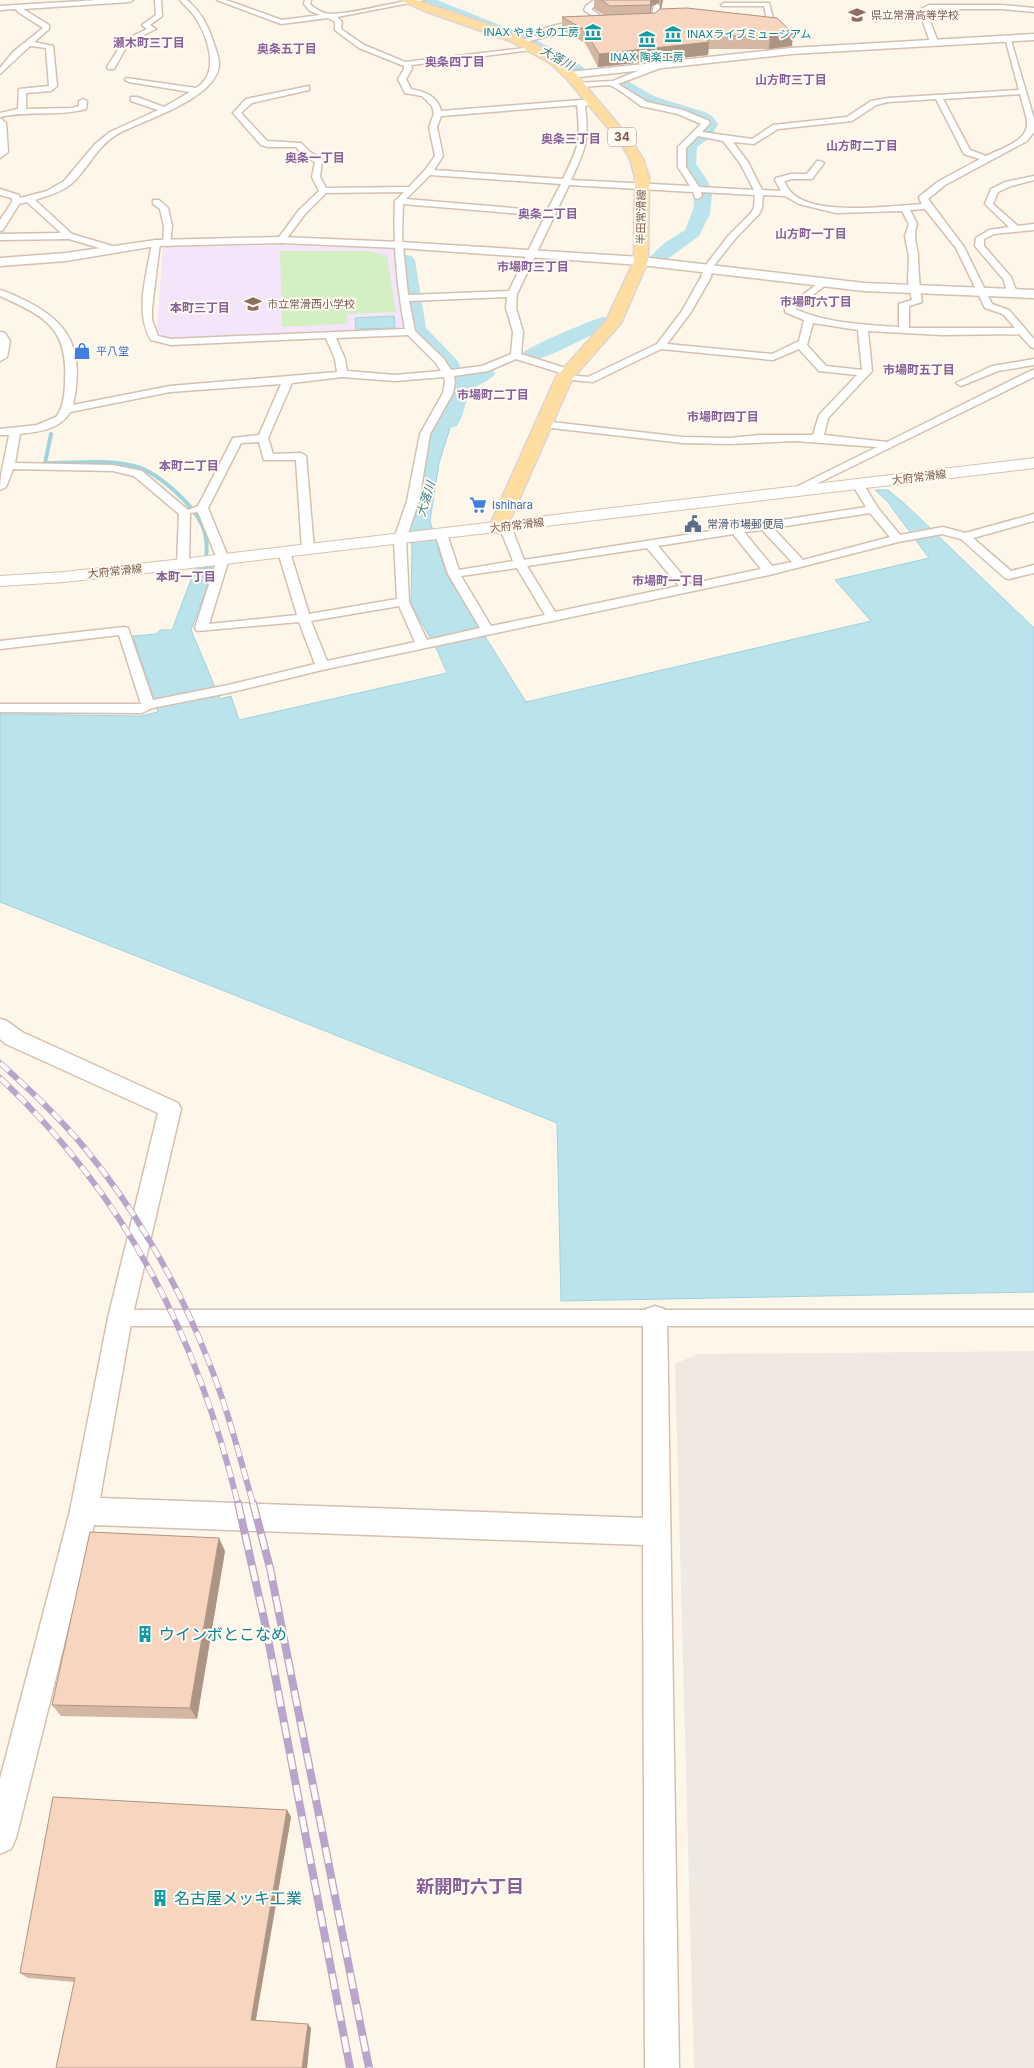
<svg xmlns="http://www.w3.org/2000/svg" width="1034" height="2068" font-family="Inter,'Noto Sans JP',sans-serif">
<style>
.industrial{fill:#efe9e2}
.education{fill:#f4e5fb}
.green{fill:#d5efc5}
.water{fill:#bae3eb;stroke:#9fd3de}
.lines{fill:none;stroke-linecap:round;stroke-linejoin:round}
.stream{stroke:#9fd3de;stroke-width:4}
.river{fill:#bae3eb;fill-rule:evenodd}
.minor-casing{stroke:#d5c0b0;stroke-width:3}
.tertiary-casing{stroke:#d5c0b0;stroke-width:3}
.secondary-casing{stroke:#d9c0ac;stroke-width:2}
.primary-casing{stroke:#ddd5d0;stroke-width:3}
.minor{fill:#fff;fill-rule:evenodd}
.tertiary{fill:#fff;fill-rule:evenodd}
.secondary{fill:#fff;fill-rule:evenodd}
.primary{fill:#ffdda0;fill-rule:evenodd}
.rail-far1-casing{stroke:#baa4cb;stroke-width:6}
.rail-casing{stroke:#baa4cb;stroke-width:8}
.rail-far1{stroke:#fffaf2;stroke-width:4.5;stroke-dasharray:12;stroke-linecap:butt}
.rail{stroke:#fffaf2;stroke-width:5.5;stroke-dasharray:16;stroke-linecap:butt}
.wall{fill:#d4b7a3;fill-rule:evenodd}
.shaded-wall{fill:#ad9585}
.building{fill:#f7d5be;stroke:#ad9585}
.labels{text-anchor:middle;stroke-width:4;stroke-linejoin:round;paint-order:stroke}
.far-education-label{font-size:11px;fill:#785e54;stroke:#fffaf2;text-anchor:start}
.far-culture-label{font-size:11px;fill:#0d838f;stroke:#fffaf2;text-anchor:end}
.far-street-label{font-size:11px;fill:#7d5c49;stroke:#fffaf2}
.far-shop-label{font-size:11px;fill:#366cbe;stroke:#fffaf2;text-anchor:start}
.far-service-label{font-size:11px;fill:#4e5e75;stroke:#fffaf2;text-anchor:start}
.far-neighbourhood-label{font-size:12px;font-weight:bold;fill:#876199;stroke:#fffaf2}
.far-water-label{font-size:12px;font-style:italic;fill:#3d7c8b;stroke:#fffaf2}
.shield{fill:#fffaf2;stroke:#a48b7c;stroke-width:1}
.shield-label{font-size:12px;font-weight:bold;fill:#7d5c49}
.near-culture-label{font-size:16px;fill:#0d838f;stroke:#fffaf2;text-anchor:start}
.near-neighbourhood-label{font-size:18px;font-weight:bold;fill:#876199;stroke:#fffaf2}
</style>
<rect width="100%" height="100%" fill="#fef6e9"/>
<polygon class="industrial" points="1034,1351 1034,2068 694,2068 675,1364 698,1354"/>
<polygon class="education" points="280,245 395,249 405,330 174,340 163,337 157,330 163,247"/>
<polygon class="green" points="280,251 370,251 387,256 396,312 347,314 348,324 282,327"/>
<g class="water">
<polygon points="394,316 395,328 356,329 355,318"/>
<polygon points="455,377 462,384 469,382 462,390 439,463 430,521 446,574 526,702 871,621 835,580 929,558 887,501 875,490 888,490 906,505 1034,628 1034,1292 561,1301 557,1123 0,902 0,714 141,716 158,712 133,636 157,634 160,630 172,630 195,569 215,567 191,630 220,699 231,696 239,720 447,673 437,650 411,604 412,547 409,530 430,434 453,388"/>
</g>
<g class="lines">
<path class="stream" d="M51,434L45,463C74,463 106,459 134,466C158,472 196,506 204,530C208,542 207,555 205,568"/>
<g class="river">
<polygon points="416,0 437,0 528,36 572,59 588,71 586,74 576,74 548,57 518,42 418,3"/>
<polygon points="616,80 629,82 656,97 705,112 712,116 718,124 712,136 697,147 696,164 708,181 712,194 710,214 699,236 665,261 659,262 653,261 650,257 663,244 685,230 694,207 693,187 680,165 681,145 698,133 702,124 686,116 646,104 622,90 611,87 609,84 611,81"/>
<path d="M406,255L412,256L415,260L426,328L457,360L465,376L485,368L492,370L495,374C489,383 476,383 470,393C464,403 464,417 457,426L450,428L443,426L439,422L451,391L441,366L407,329L397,260L400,256Z"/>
<path d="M603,317L610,319L613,323L610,327C588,334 542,365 522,360L519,356C524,348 591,320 603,317Z"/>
</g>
<g class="minor-casing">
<g id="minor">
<path d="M98,0H133L130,2L23,9L49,25V29L34,42L53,46L57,86L51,91L26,93V109L72,108L79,106V101L83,99L87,101L86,109C57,117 28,110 0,117V113L18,109L19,89L49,86L46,48L30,46L0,74V68L13,52L43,28L18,12L16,9L0,10V6Z"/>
<polygon points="155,0 161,0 162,16 150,25 156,29 129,42 114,69 108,69 107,67 124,40 147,29 142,25 156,15"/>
<path d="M180,0H187C200,11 208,25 213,41C215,48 219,56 219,64C218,99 142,120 116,135C96,147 87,171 70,185C59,193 47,196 35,200L72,234L119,248V252H113L69,239L0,240V234L61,233L27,202L19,204L3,230L0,231V220L12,202V198L0,195V189L19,195L20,198L47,191L64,181L95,144L110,132L158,110L131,101V97H137L164,107L190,92L129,82L125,80L126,78L196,88C222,73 207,34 193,14C189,9 184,5 180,0Z"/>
<path d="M217,0H226L282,20L320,15L310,11L304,4L305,0H311L310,4C315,9 324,14 331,14C363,13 393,0 425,0L337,17L342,22L341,29L364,45L405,62L533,47V49L531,50L411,65L412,69L406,79L411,89C425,92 438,96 441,111L594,99V103L585,106C589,142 586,147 571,180L690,186L678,167V147L701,124L678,114L641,106L619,90L610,85L578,87H575V83L613,81L657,63H663V67L618,84L647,102L683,110L709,121L710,123L702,132L752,139L773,125L847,117L871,101L888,98L1019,90L1005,38L1010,37L1034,119V132L1027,141L945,185L928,199L964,247L992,304L1009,310L1034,339V348L1031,347L1019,334L942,335L868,331L872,371L828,418L824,435L887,442L1030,371L1034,370V377L794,495L788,492L790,490L877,447L795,441L730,444L683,443L543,427L538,424L543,421L683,437L730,438L760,435H813L819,415L857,375L819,371L799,349L773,360L661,349L593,382L560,379L559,377L564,374L516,359L488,371L454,376L455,382L453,393L430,434L419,501L406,539L409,602L427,640L480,628L448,574L435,534L437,532H445L447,534L459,570L513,561L499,526L505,523L511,526L524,560L866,507L852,484L858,481L862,482L878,508L900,535L943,527L965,533L1034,514V521L973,538L1011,571L1034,565V573L1009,579L1005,578L961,539L942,534L898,542L769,575L322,670L228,693L152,708L142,713L0,712V704H141L119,635L0,649V641L124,627L128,628L153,700L228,685L315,664L299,622L197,631L195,628L217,559L198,512L190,513L189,564L183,568L179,567L177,564L179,514L134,476L113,471L13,469L6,487L0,490C0,472 6,454 9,435H0V429L37,425L56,417C64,407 65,392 65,380C68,327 44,316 0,296V290C11,293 22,299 32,304C75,327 83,358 73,405L170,386L337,372L335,359L326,338L171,345L151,340C134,312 147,274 152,243L156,240L160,243L152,308V320L158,336L171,339L405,329C397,287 393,244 395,201L404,192L326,193L305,214L284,242H278L277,240L299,210L319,191L312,177L315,162L304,156L296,147H268L261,145L233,113L246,99L309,86V90L252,103L241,113L267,141L301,143L310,152L322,159L320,177L326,188L409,187L425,170L435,156L429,127L434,114L432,106L422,96L405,93L398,79L404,69V66L359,48L335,30V22L328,18L281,24ZM1020,94C1022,103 1026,113 1027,122C1029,141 1000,149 986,156L970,150L943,99ZM936,99L964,154L980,159L939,181L920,196L919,198L922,204C891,206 811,217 790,191C787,188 786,184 784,181L792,179H812L824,163L820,161H817L807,174H791L776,178L775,180L781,191L762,190L748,162L733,142L754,144L778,129L852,121L876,105L888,102ZM577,105C581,142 579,146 563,179L434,170L443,156L437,127L441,116ZM698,136L723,141L740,163L754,190L699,187L686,167V148ZM430,175L561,184L547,211L406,199ZM569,185L693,192L695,198L698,199L702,196L701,192L755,195L754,208L751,213L729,235L705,266L701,277L682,311L657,344L588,377L570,375L573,372L572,370L521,354L523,332L516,308L517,294ZM763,195L785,196L799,204L836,213L902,211L909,224L905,236L909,257L908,281L912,300L899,304V327C864,325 827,323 795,309L827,284L829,282L824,279L785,308V312L804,320L799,341L772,354L667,344L691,312L711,277L712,268L735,239L759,214L762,208ZM403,204L545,216L509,291L408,295L402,236ZM925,209L956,248L985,308L1003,314L1015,328H909V306L922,302C919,287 919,274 918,259C918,243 912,241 917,224L910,210ZM507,297L506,308L513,332L511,354L482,366L451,370L444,359L415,331L409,301ZM813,323L858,330L862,370L826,366L807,345ZM408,335L436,363L441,371L395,375L347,371L345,359L336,338ZM342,377L395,381L444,377L445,382L443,393L420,434L407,501L394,539L397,599L309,614L290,552L284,548L278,552L297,615L209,624L229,559L208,508L241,443L259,442L264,460H296L302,549L308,553L312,551L314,549L306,456L301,453L273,454L268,438L292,383ZM281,384L259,435L233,438L198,506L188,510L142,471L113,465L15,463L20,434C38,432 61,429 70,412L170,392ZM870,513L890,537L803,560L773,528ZM762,530L792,562L772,566L744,532ZM733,534L761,569L690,584L658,546ZM647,548L679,586L555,612L527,566ZM517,568L545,615L491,626L461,576ZM399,606L415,642L327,661L311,621Z"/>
<polygon points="594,0 602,0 591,9 610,23 610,25 606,25 584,10 586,6"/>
<path d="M724,3H769L774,22C769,26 756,24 751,21L754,19L767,20L764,6H722L721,5Z"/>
<polygon points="657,4 660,6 656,23 641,23 641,21 651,20 654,6"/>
<polygon points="1002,5 1034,8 1034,12 1002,9 930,9 926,11 938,42 934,44 930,42 919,10 929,5"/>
<polygon points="583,22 586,24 585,25 564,27 548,31 548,36 519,44 515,42 542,34 542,29 564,23"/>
<polygon points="0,118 6,123 8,152 0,158"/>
<polygon points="1034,176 1034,180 1011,186 998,192 993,204 1018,226 1034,224 1034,230 994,234 984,239 984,246 1011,277 1017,293 1012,296 1007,293 1004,280 975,246 976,238 989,230 1009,227 985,204 991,189 1005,182"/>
<polygon points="153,200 159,200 168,208 172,226 170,245 167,246 163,243 164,226 160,209 153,204"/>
<polygon points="1034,359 1034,365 998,371 961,386 956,383 992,366"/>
<polygon points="120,1310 1034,1310 1034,1326 120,1326 113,1324 111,1318 113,1312"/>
</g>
</g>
<g class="tertiary-casing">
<g id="tertiary">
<polygon points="1034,34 1034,40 791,54 570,78 565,75 570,72 791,48"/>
<polygon points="281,237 400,242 641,257 864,283 1034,290 1034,298 864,291 641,265 400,248 281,243 156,246 66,261 0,266 0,258 66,253 156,240"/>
<polygon points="0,332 5,333 10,341 7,357 0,361"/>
<polygon points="0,1019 7,1021 22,1032 178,1103 181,1109 132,1318 100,1498 643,1518 643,1317 646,1309 655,1306 664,1309 667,1317 679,2068 645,2068 643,1545 94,1525 16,1838 11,1849 0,1854 0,1779 70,1511 108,1318 158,1113 6,1044 0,1039"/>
</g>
</g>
<g class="secondary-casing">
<polygon id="secondary" points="1034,458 1034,468 183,569 64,582 0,586 0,576 64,572 183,559"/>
</g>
<g class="primary-casing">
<polygon id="primary" points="400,0 415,0 496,27 539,46 558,59 575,73 631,140 643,159 649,177 648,261 621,323 572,379 507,527 505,531 498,533 491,531 489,527 556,377 606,321 634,261 635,177 630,159 622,145 567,79 550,63 510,41 422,10"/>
</g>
<use href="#minor" class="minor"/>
<use href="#tertiary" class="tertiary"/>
<use href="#secondary" class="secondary"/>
<use href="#primary" class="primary"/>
<g class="rail-far1-casing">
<g id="rail-far1">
<path d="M0,1063C29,1089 58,1116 83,1146C134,1207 177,1282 206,1355C226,1403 239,1454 253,1504"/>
<path d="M0,1078C127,1197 197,1336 238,1504"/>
</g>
</g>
<g class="rail-casing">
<g id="rail">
<polyline points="238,1503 266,1628 350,2068"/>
<polyline points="253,1503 270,1568 369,2068"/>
</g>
</g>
<use href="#rail-far1" class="rail-far1"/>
<use href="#rail" class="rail"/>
</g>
<g class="wall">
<path d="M594,0H663L661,9L793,33L792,46L769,49H709L708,55L598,67L585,43L562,30V17L604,15L594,9ZM659,3L660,5V9L655,13H651L652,6Z"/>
<polygon points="225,1551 197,1719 61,1716 52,1705"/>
<polygon points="287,1810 291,1817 256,2020 311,2028 307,2068 74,1982 28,1978 20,1973"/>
</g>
<g class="shaded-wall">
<polygon points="651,0 659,0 659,3 652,6 649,18"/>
<polygon points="661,0 663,0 659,18 660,4"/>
<polygon points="793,33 792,46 769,49 770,36"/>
<polygon points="709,42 708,55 598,67 599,54"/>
<polygon points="219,1538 225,1551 197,1719 190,1708"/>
<polygon points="287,1810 291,1817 255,2024 251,2020"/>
<polygon points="308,2024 311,2028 307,2068 302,2068"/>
</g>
<g class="building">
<polygon points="601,0 651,0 650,5 610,6"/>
<polygon points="687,8 777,18 793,33 770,36 703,36 709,42 599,54 585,30 562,17 655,13 660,9"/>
<polygon points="90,1532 219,1538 190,1708 52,1705"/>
<polygon points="53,1797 287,1810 251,2020 308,2024 302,2068 56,2068 75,1978 20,1973"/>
</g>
<defs>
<g id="school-bare" transform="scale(1.35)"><path d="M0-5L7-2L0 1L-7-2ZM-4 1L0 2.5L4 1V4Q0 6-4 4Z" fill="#8d6e63" stroke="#fffaf2" stroke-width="2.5" paint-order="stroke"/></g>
<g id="museum-bare" transform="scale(1.35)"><path d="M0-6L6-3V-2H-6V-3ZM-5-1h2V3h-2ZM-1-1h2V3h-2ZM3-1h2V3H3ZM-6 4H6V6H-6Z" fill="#0f9aa8" stroke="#fffaf2" stroke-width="2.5" paint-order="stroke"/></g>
<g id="shop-bare" transform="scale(1.35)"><path d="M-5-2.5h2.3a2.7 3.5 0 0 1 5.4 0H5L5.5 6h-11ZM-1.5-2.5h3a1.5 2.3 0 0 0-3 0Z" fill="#3f7fe0" stroke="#fffaf2" stroke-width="2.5" paint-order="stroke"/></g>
<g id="supermarket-bare" transform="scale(1.35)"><path d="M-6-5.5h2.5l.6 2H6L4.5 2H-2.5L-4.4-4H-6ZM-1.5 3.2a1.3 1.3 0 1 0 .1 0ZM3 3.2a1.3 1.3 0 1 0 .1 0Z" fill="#3f7fe0" stroke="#fffaf2" stroke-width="2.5" paint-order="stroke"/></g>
<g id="civic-bare" transform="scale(1.35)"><path d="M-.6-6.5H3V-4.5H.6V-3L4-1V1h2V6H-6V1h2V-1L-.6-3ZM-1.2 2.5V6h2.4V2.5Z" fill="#5c6f8a" stroke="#fffaf2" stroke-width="2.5" paint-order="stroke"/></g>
<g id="building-bare" transform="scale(1.35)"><path d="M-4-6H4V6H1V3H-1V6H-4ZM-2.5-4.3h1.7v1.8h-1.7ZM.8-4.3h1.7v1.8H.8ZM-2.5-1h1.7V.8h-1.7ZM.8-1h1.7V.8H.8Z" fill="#0f9aa8" stroke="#fffaf2" stroke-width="2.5" paint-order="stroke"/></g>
</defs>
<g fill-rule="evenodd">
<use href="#school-bare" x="857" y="15"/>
<use href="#museum-bare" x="593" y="32"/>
<use href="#museum-bare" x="673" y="34"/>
<use href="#museum-bare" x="647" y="39"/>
<use href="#school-bare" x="253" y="304"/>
<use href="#shop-bare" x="82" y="351"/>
<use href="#supermarket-bare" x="478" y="505"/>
<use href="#civic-bare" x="693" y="524"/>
<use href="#building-bare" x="145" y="1634"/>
<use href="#building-bare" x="160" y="1898"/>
</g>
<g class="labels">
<g class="far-education-label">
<text x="871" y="19">県立常滑高等学校</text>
<text x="267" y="308">市立常滑西小学校</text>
</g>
<g class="far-culture-label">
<text x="579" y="36">INAX やきもの工房</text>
<text x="687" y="38" text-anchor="start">INAXライブミュージアム</text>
<text x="647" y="61" text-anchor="middle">INAX 陶楽工房</text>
</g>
<g class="far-street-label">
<text transform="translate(641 217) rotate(-89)" y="4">半田常滑線</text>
<text transform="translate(919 477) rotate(-7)" y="4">大府常滑線</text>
<text transform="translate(517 525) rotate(-7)" y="4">大府常滑線</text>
<text transform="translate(115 571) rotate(-6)" y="4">大府常滑線</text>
</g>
<g class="far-shop-label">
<text x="96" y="355">平八堂</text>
<text x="492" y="509">Ishihara</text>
</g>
<g class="far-service-label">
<text x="707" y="528">常滑市場郵便局</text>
</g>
<g class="far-neighbourhood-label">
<text x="149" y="47">瀬木町三丁目</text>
<text x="287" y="53">奥条五丁目</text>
<text x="455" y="66">奥条四丁目</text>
<text x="791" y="84">山方町三丁目</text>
<text x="571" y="143">奥条三丁目</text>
<text x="862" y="150">山方町二丁目</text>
<text x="315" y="162">奥条一丁目</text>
<text x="548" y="218">奥条二丁目</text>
<text x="811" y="238">山方町一丁目</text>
<text x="533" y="271">市場町三丁目</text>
<text x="816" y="306">市場町六丁目</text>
<text x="200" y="312">本町三丁目</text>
<text x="919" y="374">市場町五丁目</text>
<text x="493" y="399">市場町二丁目</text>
<text x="723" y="421">市場町四丁目</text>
<text x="189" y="470">本町二丁目</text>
<text x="186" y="581">本町一丁目</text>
<text x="668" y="585">市場町一丁目</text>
</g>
<g class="far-water-label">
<text transform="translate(557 58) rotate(29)" y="4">大落川</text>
<text transform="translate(426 499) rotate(-73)" y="4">大落川</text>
</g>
<rect class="shield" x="608" y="127.5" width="28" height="19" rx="4"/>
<g class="shield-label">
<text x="622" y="141">34</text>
</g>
<g class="near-culture-label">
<text x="159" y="1640">ウインボとこなめ</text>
<text x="174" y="1904">名古屋メッキ工業</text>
</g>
<g class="near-neighbourhood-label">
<text x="470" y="1893">新開町六丁目</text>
</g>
</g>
</svg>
